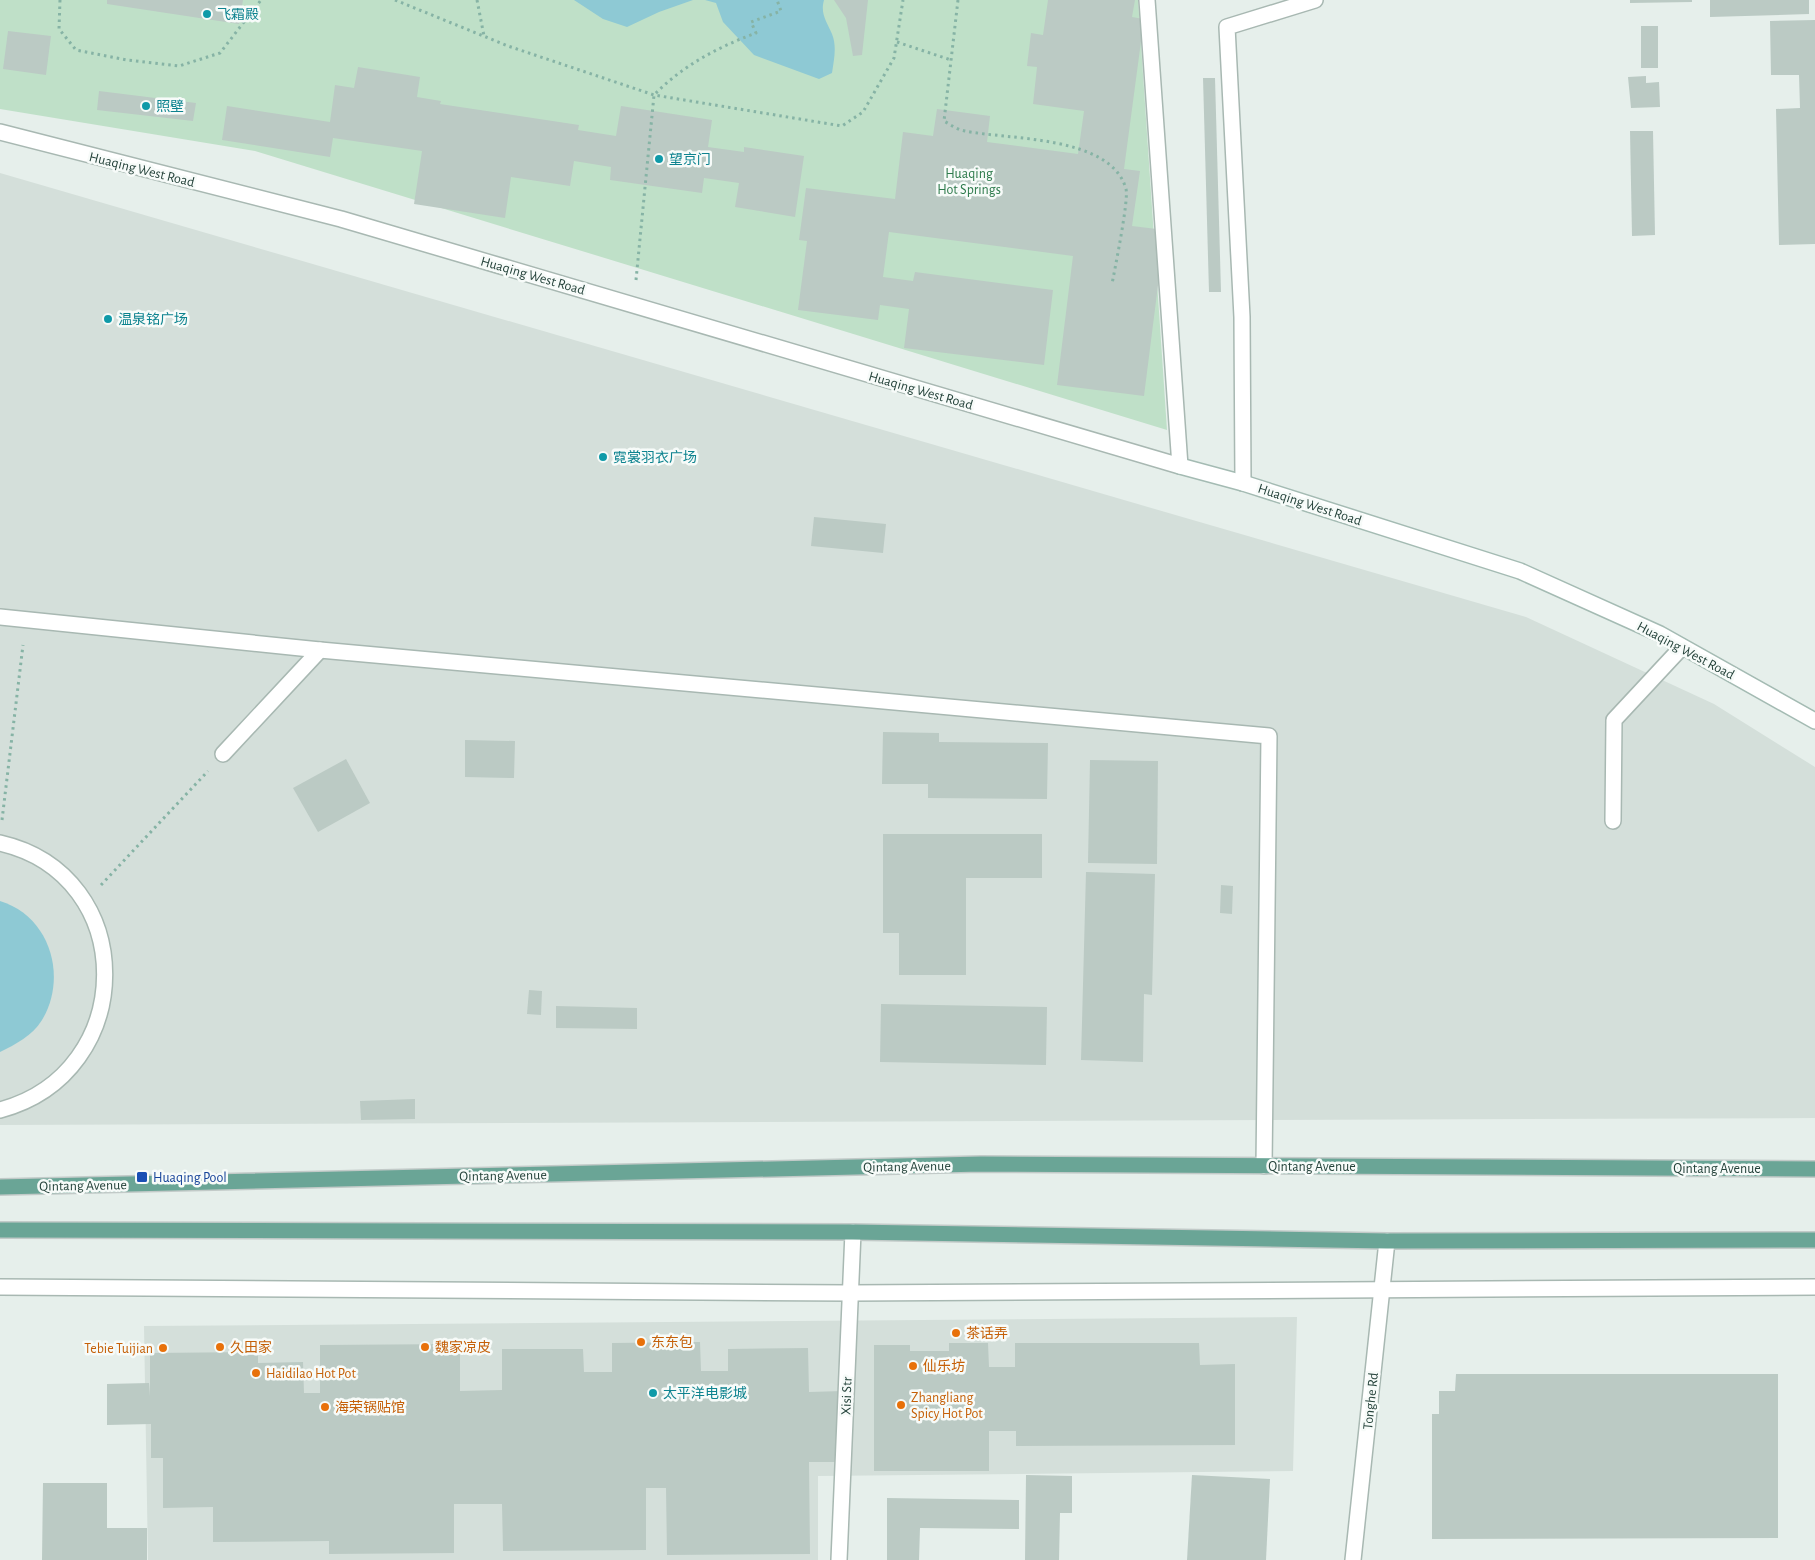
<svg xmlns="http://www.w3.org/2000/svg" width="1815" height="1560" font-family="'Alegreya Sans','Noto Sans SC',sans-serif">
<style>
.built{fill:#d4dfda}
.green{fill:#bfe0c8}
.water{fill:#8ec9d4}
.building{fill:#bbcac4}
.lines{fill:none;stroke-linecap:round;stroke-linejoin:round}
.lane-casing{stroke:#a8b8b2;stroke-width:18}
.street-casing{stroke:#a8b8b2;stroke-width:18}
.secondary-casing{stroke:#a4bbb3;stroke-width:18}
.primary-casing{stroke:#c2cac8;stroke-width:18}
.path{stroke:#86b3a5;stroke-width:3;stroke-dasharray:2.5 4;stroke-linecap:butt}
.lane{stroke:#fff;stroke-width:15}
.street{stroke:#fff;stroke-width:15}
.secondary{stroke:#fff;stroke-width:15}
.primary{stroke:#6aa596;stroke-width:15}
.culture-dot{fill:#0f9aa8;stroke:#f7fbf9;stroke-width:2}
.transit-dot{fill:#1a4fb4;stroke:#f7fbf9;stroke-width:2}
.food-dot{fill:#e8710a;stroke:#f7fbf9;stroke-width:2}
.labels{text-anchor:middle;stroke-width:5;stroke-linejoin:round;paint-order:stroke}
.culture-label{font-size:14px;fill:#0d838f;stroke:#f7fbf9;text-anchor:start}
.street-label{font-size:14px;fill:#24423a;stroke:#f7fbf9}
.park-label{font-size:14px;fill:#2d7a4b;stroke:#f7fbf9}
.transit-label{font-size:14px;fill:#164399;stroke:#f7fbf9;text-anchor:start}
.food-label{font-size:14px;fill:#c56008;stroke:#f7fbf9;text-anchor:start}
</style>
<rect width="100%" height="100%" fill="#e6efeb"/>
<g class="built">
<polygon points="0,173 1526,617 1714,704 1815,767 1815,1118 0,1125"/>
<polygon points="1297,1317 1293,1471 818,1476 818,1560 148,1560 144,1326"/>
</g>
<polygon class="green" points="0,0 1138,0 1167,430 255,151 0,109"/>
<g class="water">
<polygon points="574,0 693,0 659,12 627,27 603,19"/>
<path d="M705,0H824C820,14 827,22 832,34C837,46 834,60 832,73L819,79L754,55L723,22L716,3Z"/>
<path d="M0,901C50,916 68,977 42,1020C32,1036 16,1044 0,1052Z"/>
</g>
<g class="building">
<polygon points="107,0 243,0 239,24 107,4"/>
<polygon points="834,0 868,0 862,55 853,56 846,18"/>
<polygon points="1048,0 1135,0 1132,17 1144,19 1124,169 1140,171 1132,226 1165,230 1144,396 1057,385 1073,256 889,232 883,277 913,281 915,272 1053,290 1044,365 904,348 909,309 880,305 878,320 798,310 807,241 799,240 806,188 895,199 903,132 933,136 937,109 990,116 987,142 1078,154 1084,111 1033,104 1037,67 1027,66 1031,33 1043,35"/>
<polygon points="1630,0 1692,0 1692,2 1630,3"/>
<polygon points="1710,0 1809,0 1809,14 1710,17"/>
<polygon points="1815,20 1815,244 1779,245 1776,109 1800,108 1799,75 1771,75 1770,21"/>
<rect x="1641" y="26" width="17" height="42"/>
<polygon points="8,31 51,36 46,75 3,69"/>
<polygon points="358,67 420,77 417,97 441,101 440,104 579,125 578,130 616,136 621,106 712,120 708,147 744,152 744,147 804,156 795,217 735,207 739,183 704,178 702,193 610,180 611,167 574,161 570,186 511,177 505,218 414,204 422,151 333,138 330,157 222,140 227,106 330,122 335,85 354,88"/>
<polygon points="1646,76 1646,83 1659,82 1660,107 1631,108 1628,77"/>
<polygon points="1203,78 1215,78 1221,292 1209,292"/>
<polygon points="99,91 196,103 193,121 97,110"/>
<polygon points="1630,131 1653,131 1655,235 1632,236"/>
<polygon points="814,517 886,524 883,553 811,546"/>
<polygon points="883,732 939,733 939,742 1048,743 1047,799 928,798 928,784 882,784"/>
<polygon points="465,740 515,741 514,778 465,777"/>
<polygon points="346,759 370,803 318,832 293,788"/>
<polygon points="1090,760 1158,761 1157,864 1088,863"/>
<polygon points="883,834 1042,834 1042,878 966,878 966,975 899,975 899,933 883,933"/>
<polygon points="1086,872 1155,874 1152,995 1144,994 1143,1062 1081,1060"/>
<polygon points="1221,885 1233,886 1232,914 1220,913"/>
<polygon points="529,990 542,991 541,1015 527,1014"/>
<polygon points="881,1004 1047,1007 1046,1065 880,1062"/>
<polygon points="556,1006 637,1008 637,1029 556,1028"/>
<polygon points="415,1099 415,1119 361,1120 360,1101"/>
<polygon points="700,1342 701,1371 728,1371 728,1349 808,1348 809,1392 843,1391 843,1462 809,1462 810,1554 667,1555 666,1488 646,1488 646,1550 503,1551 502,1504 454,1504 454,1553 329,1554 329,1541 213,1542 213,1507 163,1508 163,1458 151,1458 151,1424 107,1425 107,1384 149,1383 150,1396 150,1353 258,1352 258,1363 303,1362 304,1393 320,1393 320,1345 460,1344 460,1391 502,1390 502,1349 583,1349 584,1372 612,1372 612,1343"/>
<polygon points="949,1343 988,1343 989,1367 1015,1367 1015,1343 1199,1343 1200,1365 1235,1364 1235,1445 1016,1446 1016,1431 989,1431 989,1471 874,1471 874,1345 910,1345 910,1351 949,1351"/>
<polygon points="1456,1374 1778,1374 1778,1538 1432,1539 1432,1414 1439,1414 1439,1391 1455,1391"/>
<polygon points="1026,1475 1072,1476 1072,1513 1060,1513 1059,1560 1025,1560"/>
<polygon points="1192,1475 1270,1479 1266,1560 1187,1560"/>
<polygon points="43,1483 107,1483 107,1528 147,1528 147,1560 42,1560"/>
<polygon points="887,1498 1019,1500 1019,1529 920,1528 919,1560 887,1560"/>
</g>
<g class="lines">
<g class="lane-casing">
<g id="lane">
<polyline points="1243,483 1242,317 1227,27 1315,0"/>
<polyline points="1613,821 1614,720 1682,647"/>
</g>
</g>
<g class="street-casing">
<g id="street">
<polyline points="0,132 341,219 1180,466 1147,0"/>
<polyline points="0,617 320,650 1269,736 1264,1166"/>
<polyline points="223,754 320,650"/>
<path d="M0,843C140,875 139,1073 0,1110"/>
<polyline points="0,1287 850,1293 1815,1287"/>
<polyline points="839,1560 853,1232"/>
<polyline points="1353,1560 1387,1241"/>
</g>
</g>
<g class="secondary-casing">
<polyline id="secondary" points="1180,466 1243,483 1520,571 1660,634 1815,721"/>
</g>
<g class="primary-casing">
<g id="primary">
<polyline points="0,1187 981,1164 1815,1169"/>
<polyline points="0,1230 853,1232 1387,1241 1815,1240"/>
</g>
</g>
<g class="path">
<polyline points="60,0 59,29 76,50 127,60 179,66 220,53 261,0"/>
<polyline points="395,0 508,46 654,95 842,126 863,112 894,58 903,0"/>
<polyline points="477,0 484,36"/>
<path d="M958,0L944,121C951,125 958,130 965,131C1009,140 1111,135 1126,189C1129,199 1115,268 1112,284"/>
<polyline points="897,42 951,60"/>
<path d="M636,280L654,95C682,66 718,47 756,33L751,22L781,11L777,0"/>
<polyline points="2,820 23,645"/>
<polyline points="101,885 208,771"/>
</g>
<use href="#lane" class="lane"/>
<use href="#street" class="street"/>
<use href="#secondary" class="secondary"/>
<use href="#primary" class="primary"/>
</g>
<g class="culture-dot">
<circle cx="207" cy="14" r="5"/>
<circle cx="146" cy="106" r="5"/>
<circle cx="659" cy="159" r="5"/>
<circle cx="108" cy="319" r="5"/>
<circle cx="603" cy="457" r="5"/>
<circle cx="653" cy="1393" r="5"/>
</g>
<rect class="transit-dot" x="136" y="1171" width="12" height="12" rx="2.5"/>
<g class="food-dot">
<circle cx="956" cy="1333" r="5"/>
<circle cx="641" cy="1342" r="5"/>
<circle cx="220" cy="1347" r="5"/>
<circle cx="425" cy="1347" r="5"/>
<circle cx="163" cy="1348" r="5"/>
<circle cx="913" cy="1366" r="5"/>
<circle cx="256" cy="1373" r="5"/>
<circle cx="901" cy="1405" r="5"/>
<circle cx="325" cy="1407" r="5"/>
</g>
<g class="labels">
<g class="culture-label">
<text x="217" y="19">飞霜殿</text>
<text x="156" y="111">照壁</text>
<text x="669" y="164">望京门</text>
<text x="118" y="324">温泉铭广场</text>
<text x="613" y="462">霓裳羽衣广场</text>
<text x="663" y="1398">太平洋电影城</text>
</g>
<g class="street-label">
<text transform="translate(142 169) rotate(14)" y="5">Huaqing West Road</text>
<text transform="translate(533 275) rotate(16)" y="5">Huaqing West Road</text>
<text transform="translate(921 390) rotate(16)" y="5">Huaqing West Road</text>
<text transform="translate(1310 504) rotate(18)" y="5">Huaqing West Road</text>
<text transform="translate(1686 650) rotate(28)" y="5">Huaqing West Road</text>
<text transform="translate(907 1166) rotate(-1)" y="5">Qintang Avenue</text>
<text x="1312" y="1171">Qintang Avenue</text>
<text x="1717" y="1173">Qintang Avenue</text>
<text transform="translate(503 1175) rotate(-1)" y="5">Qintang Avenue</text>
<text transform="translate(83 1185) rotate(-1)" y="5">Qintang Avenue</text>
<text transform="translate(846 1396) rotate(-88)" y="5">Xisi Str</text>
<text transform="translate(1370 1401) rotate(-84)" y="5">Tonghe Rd</text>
</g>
<g class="park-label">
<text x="969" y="178">Huaqing<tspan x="969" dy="16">Hot Springs</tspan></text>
</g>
<g class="transit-label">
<text x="153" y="1182">Huaqing Pool</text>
</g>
<g class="food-label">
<text x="966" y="1338">茶话弄</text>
<text x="651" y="1347">东东包</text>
<text x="230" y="1352">久田家</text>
<text x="435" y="1352">魏家凉皮</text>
<text x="153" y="1353" text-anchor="end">Tebie Tuijian</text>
<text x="923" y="1371">仙乐坊</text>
<text x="266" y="1378">Haidilao Hot Pot</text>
<text x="911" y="1402">Zhangliang<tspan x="911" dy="16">Spicy Hot Pot</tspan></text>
<text x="335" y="1412">海荣锅贴馆</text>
</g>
</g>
</svg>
